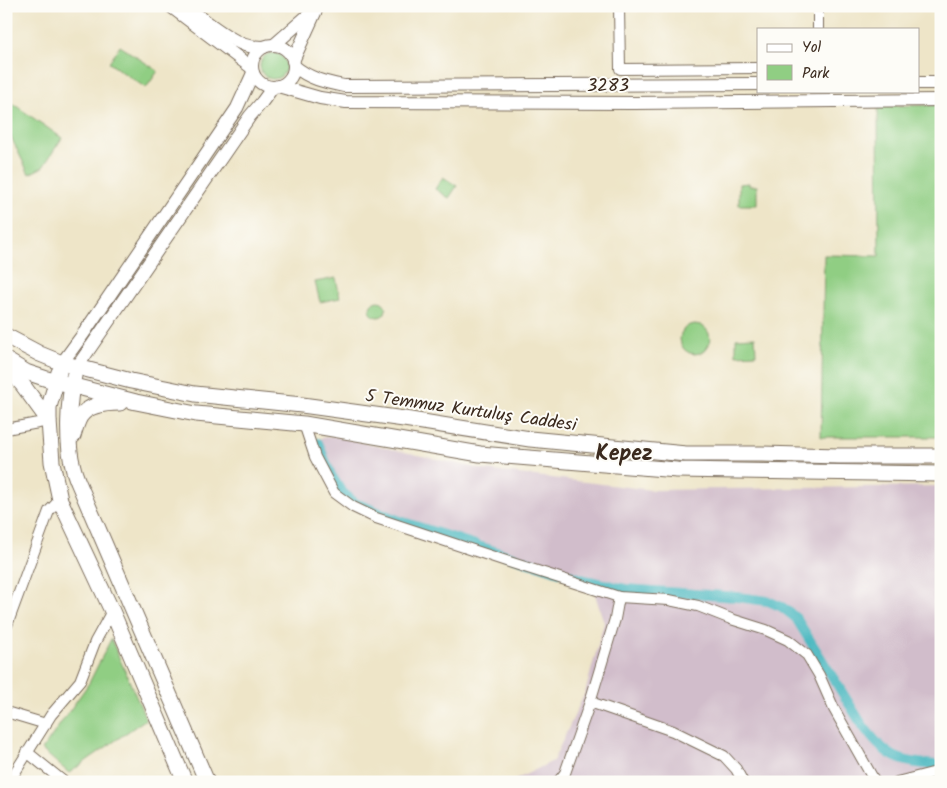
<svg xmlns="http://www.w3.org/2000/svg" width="947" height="788" font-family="Kalam,sans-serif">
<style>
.industrial{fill:#d1bdcb;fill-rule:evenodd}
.green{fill:#90ce83;stroke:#667c50}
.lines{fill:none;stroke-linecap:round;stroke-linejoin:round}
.canal{stroke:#48b7c0;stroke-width:10}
.minor-casing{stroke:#7a6b5a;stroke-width:12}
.tertiary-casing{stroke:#7a6b5a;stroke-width:14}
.secondary-casing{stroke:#7a6b5a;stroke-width:17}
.minor{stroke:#fff;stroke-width:10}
.tertiary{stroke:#fff;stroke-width:12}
.secondary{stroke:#fff;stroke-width:15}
.labels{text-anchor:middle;stroke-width:4;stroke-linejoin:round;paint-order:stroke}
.street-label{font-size:18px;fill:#3b2a1e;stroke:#fdfcf7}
.district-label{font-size:22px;font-weight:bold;fill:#3b2a1e;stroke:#fdfcf7}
</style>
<rect width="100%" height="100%" fill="#fdfcf7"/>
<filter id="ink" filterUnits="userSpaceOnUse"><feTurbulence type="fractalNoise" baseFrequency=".02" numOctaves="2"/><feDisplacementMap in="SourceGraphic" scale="10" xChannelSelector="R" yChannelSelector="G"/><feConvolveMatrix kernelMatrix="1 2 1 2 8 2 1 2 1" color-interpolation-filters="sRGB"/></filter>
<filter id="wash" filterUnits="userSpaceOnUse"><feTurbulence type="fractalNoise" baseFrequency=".0096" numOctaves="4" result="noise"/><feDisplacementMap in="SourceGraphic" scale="20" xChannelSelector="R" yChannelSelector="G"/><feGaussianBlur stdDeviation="1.12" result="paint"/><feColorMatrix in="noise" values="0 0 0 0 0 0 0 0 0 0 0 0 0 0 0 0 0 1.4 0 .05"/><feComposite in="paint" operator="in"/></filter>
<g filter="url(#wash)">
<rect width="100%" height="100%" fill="#eee5c8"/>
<path class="industrial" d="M333,436L485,470L652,490L941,486V782H511L553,761L585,693L604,623L593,588L513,562L373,511L341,493L316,439ZM697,597L752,598L771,605L697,598Z"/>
<g class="green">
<polygon points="120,46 158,71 146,88 109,63"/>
<circle cx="273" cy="66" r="13"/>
<polygon points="12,103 62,138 43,167 29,174 6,127 6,111"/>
<polygon points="941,105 941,437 821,437 824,255 879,256 878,106"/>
<polygon points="443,177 457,186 449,198 435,189"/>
<polygon points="749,183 749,186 757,186 757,205 739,205 739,184"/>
<polygon points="336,278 340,298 320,302 315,282"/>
<circle cx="378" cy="309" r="8"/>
<circle cx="695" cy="339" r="15"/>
<polygon points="755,337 756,354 736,355 736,338"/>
<polygon points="111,639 146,719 69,773 42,750 89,683"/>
</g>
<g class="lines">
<path class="canal" d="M318,443L331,475L341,491L355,503L400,521L585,580L625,589L737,597L768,601L782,607L796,618L861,723C886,758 898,763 941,765"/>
</g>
</g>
<g filter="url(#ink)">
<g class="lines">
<g class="minor-casing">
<g id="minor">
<polyline points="619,6 620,69 758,68"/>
<polyline points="818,6 818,29"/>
<polyline points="304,424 315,457 334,493 353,507 376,518 506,561 619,597 669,600 698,606 731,619 766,630 788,640 807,655 819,675 834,709 875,782"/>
<polyline points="6,429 49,421"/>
<polyline points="6,628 49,511 60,500"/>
<polyline points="590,702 673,731 724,756 736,769 743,782"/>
<polyline points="6,712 46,724"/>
<polyline points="27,752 64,782"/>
<polyline points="9,782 51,715 80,681 95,642 112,611"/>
<polyline points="558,782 565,773 590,702 615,619 619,597"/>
<polyline points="897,782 936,772 941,772"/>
</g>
</g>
<g class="tertiary-casing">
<g id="tertiary">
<polyline points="170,6 252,68"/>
<path d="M186,6C202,18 222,35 240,43C247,47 256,47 264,47"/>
<polyline points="274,45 314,10"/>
<circle cx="273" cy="66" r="21"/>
<polyline points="293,61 318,6"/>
<path d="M294,66C310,79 324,82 344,86L758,84"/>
<polyline points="918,83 941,83"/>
<polyline points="278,86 320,98 346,102 634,103 941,100"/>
<polyline points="62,363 84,333 237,108 253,73"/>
<polyline points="77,367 250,116 262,102 273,87"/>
</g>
</g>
<g class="secondary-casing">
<g id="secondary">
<polyline points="6,336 40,354 62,363 131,381 195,394 302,405 404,419 530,439 686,454 762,454 839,456 941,456"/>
<polyline points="6,360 26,372 47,379 136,402 196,414 304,424 480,454 677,470 941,474"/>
<polyline points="6,367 22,384 49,421"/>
<polyline points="59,372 49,407 49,421 52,462 60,500 112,611 185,782"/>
<path d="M74,376C68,401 66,442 73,467C74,472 76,477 78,482L207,782"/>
<path d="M73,436C75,429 77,422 80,417C88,404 107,403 120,403"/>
</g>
</g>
<use href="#minor" class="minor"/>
<use href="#tertiary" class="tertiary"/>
<use href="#secondary" class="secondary"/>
</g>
</g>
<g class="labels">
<g class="street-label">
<text x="608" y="91">3283</text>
<text transform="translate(471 410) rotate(8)" y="6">5 Temmuz Kurtuluş Caddesi</text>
</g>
<g class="district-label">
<text x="624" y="460">Kepez</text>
</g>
</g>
<rect width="947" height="788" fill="none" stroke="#fdfcf7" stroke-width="25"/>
<rect x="757" y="28" width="162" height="65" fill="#fdfcf7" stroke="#afa8a0"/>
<rect x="767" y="44" width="25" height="8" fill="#ffffff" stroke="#afa8a0"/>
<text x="802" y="52" font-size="15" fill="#3b2a1e">Yol</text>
<rect x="767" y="65" width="25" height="15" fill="#90ce83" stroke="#afa8a0"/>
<text x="802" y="78" font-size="15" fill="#3b2a1e">Park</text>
</svg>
